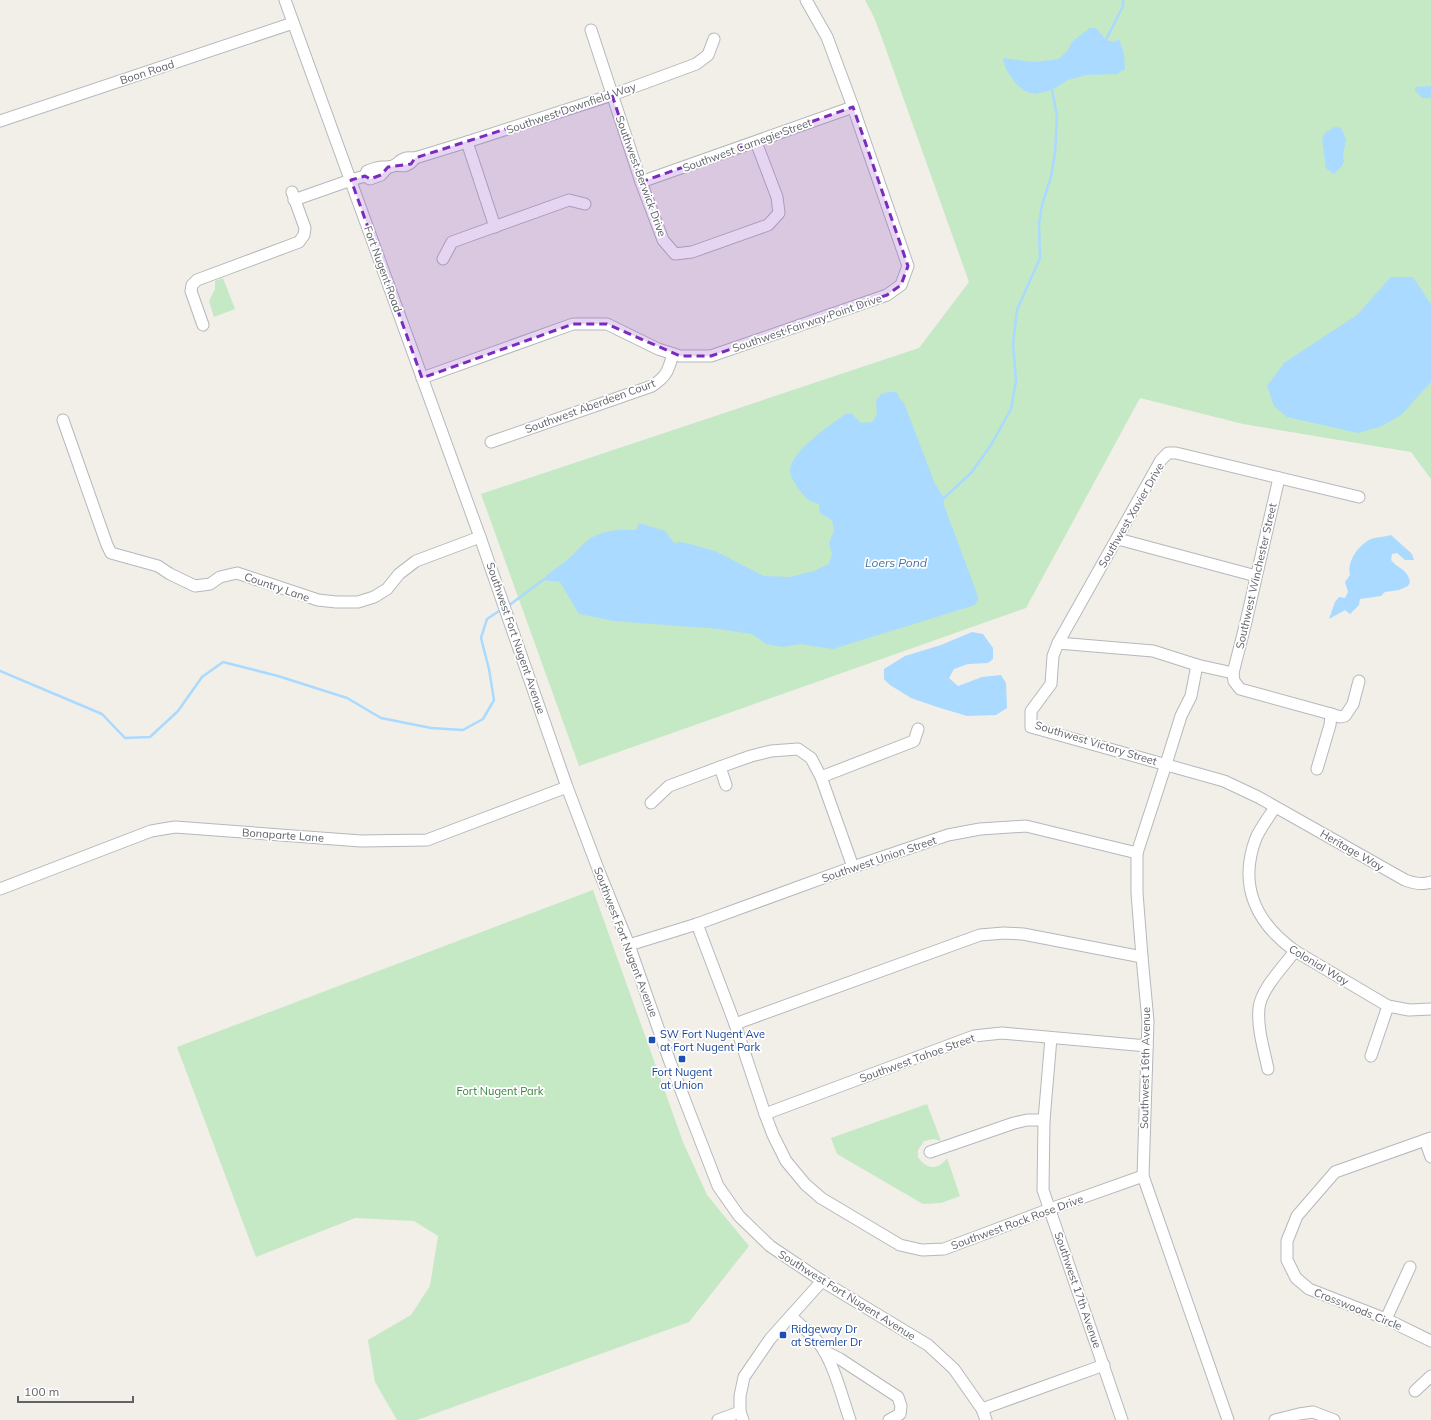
<svg xmlns="http://www.w3.org/2000/svg" width="1431" height="1420" font-family="Mulish,sans-serif">
<style>
.green{fill:#c5e8c5}
.water{fill:#aadaff}
.lines{fill:none;stroke-linecap:round;stroke-linejoin:round}
.stream{stroke:#aadaff;stroke-width:2.5}
.minor-casing{stroke:#b5b8bc;stroke-width:13}
.minor{stroke:#fff;stroke-width:11}
.marked{fill:#7b2cbf;fill-opacity:0.2;stroke:#7b2cbf;stroke-width:3;stroke-dasharray:8 5;stroke-linejoin:round}
.transit-dot{fill:#1a4fb4;stroke:#fff;stroke-width:1.5}
.labels{text-anchor:middle;stroke-width:3.5;stroke-linejoin:round;paint-order:stroke}
.street-label{font-size:11px;fill:#5f6368;stroke:#fff}
.transit-label{font-size:11px;fill:#164399;stroke:#fff;text-anchor:start}
.park-label{font-size:11px;fill:#348238;stroke:#fff}
.water-label{font-size:12px;font-style:italic;fill:#4174aa;stroke:#fff}
</style>
<rect width="100%" height="100%" fill="#f1efe8"/>
<g class="green">
<polygon points="865,0 1431,0 1431,479 1411,452 1243,424 1140,398 1026,608 579,766 481,494 919,348 969,282 883,41 874,17"/>
<polygon points="223,278 235,309 214,317 209,301 215,289 215,281"/>
<polygon points="593,890 683,1142 707,1195 749,1246 689,1322 417,1420 397,1420 375,1382 368,1340 411,1315 430,1286 438,1236 414,1221 355,1218 256,1257 177,1047"/>
<path d="M927,1104L941,1141L934,1139L924,1141L918,1150V1157C926,1169 938,1171 947,1158L960,1196L941,1203L923,1204L837,1154L831,1138Z"/>
</g>
<g class="water">
<polygon points="1090,28 1096,28 1106,40 1114,42 1119,39 1124,54 1125,69 1117,74 1086,75 1068,80 1052,90 1035,94 1025,91 1016,84 1006,69 1003,58 1034,62 1059,59 1068,50 1073,41"/>
<polygon points="1431,86 1431,98 1422,98 1415,90 1415,87"/>
<polygon points="1335,127 1341,128 1346,140 1343,155 1344,161 1342,166 1334,174 1326,168 1322,138 1326,132"/>
<polygon points="1391,277 1413,277 1431,304 1431,382 1401,415 1382,426 1358,433 1287,417 1274,406 1267,386 1284,363 1357,315"/>
<path d="M888,392H895L898,394L899,398L904,403L935,484L944,498V505L977,594L978,599L975,605L833,649L800,644L783,647L766,644L752,634L719,629L614,621L579,614L560,582L543,580C550,571 559,567 567,560C574,554 581,546 588,540C602,530 620,529 636,530L639,523L665,531L674,543L682,542L715,551L764,576L790,577L814,571L829,564L832,554L829,543L834,531L832,520L820,513L819,504C807,501 806,498 798,488C795,483 790,476 790,471C791,450 830,426 845,414H852L861,423L873,422L877,413L876,401L881,394Z"/>
<path d="M1391,535L1412,554L1414,560H1405L1397,553L1392,554L1391,560C1398,569 1408,569 1410,582L1408,586L1399,590L1385,592L1381,596L1360,599L1359,605L1350,614L1345,610L1329,619L1335,602L1339,597L1345,598L1348,592L1345,582L1350,575C1347,562 1357,547 1369,540C1374,537 1384,537 1391,535Z"/>
<polygon points="972,632 983,634 993,648 993,659 988,663 968,664 954,669 949,678 958,686 982,677 1001,675 1006,683 1007,708 996,715 967,716 937,707 911,698 890,685 884,679 884,669 905,656 941,645"/>
</g>
<g class="lines">
<g class="stream">
<polyline points="1106,40 1123,6 1123,0"/>
<polyline points="944,498 971,473 991,445 1011,409 1016,381 1013,344 1017,310 1040,258 1039,224 1042,205 1051,177 1055,153 1057,116 1052,90"/>
<polyline points="508,606 543,580"/>
<polyline points="0,671 102,714 125,738 150,737 178,711 202,677 223,662 278,676 347,698 381,718 431,728 463,730 483,719 494,700 489,669 481,638 487,619 502,609"/>
</g>
<g class="minor-casing">
<g id="minor">
<polyline points="285,0 480,537 567,787 600,874 629,945 670,1062 718,1186 739,1216 770,1246 822,1281 928,1345 954,1369 982,1409 986,1420"/>
<polyline points="591,30 641,182 663,240 675,254 692,252 768,225 779,213 777,197 756,142"/>
<polyline points="0,121 293,23"/>
<polyline points="467,142 495,227"/>
<path d="M395,165C404,167 409,166 415,158"/>
<path d="M365,176L367,171C371,170 377,167 382,167C384,167 387,167 389,167C401,166 396,156 415,158L467,142L612,95L696,64L708,55L714,39"/>
<polyline points="641,182 853,107"/>
<polyline points="294,200 351,180 365,176 370,179 381,175 388,167"/>
<polyline points="443,259 452,242 569,200 585,204"/>
<polyline points="203,325 191,291 192,285 197,280 299,242 304,235 305,228 292,192"/>
<polyline points="422,378 573,324 607,324 658,349 680,356 711,356 887,295 901,285 908,266 853,107 827,37 806,0"/>
<polyline points="63,420 107,545 111,553 158,566 170,574 195,586 210,584 220,577 237,573 318,600 336,602 358,602 374,597 387,589 399,574 416,561 480,537"/>
<path d="M491,442L652,386C667,376 668,371 673,354"/>
<polyline points="1279,478 1245,626 1233,673 1234,681 1240,689 1331,714 1330,725 1317,769"/>
<polyline points="1118,539 1256,576"/>
<polyline points="1058,643 1161,460 1168,453 1176,453 1359,497"/>
<polyline points="1197,665 1191,696 1181,716 1166,764 1137,853 1137,893 1142,957 1148,1021 1143,1176 1228,1420"/>
<path d="M1233,673L1197,665L1153,651L1058,643L1053,656L1051,684L1031,711V727L1224,781L1258,797L1405,880C1413,883 1423,885 1431,882"/>
<polyline points="1331,714 1340,717 1345,716 1353,704 1359,681"/>
<polyline points="720,767 726,785"/>
<polyline points="821,777 914,741 918,729"/>
<polyline points="651,803 669,786 720,767 751,756 771,751 798,749 811,758 821,777 853,867"/>
<path d="M1275,807C1269,817 1261,827 1256,838C1238,885 1256,923 1295,951L1388,1006L1409,1010L1431,1009"/>
<polyline points="0,889 151,831 175,827 361,841 427,840 567,787"/>
<polyline points="697,924 735,1024 765,1114 773,1135 786,1161 805,1184 821,1198 900,1245 922,1250 944,1249 1050,1209 1143,1176"/>
<polyline points="629,945 697,924 853,867 948,835 980,829 1026,826 1137,853"/>
<polyline points="735,1024 980,935 1004,933 1023,934 1142,957"/>
<polyline points="1051,1038 1044,1120 1043,1190 1122,1420"/>
<polyline points="1371,1056 1388,1006"/>
<path d="M1268,1069C1264,1050 1257,1028 1259,1008C1261,989 1284,966 1295,951"/>
<polyline points="765,1114 974,1036 1002,1033 1147,1046"/>
<polyline points="1431,1138 1335,1172 1297,1216 1287,1241 1287,1260 1296,1278 1309,1289 1386,1319 1431,1341"/>
<polyline points="1425,1140 1431,1157"/>
<polyline points="930,1152 1014,1123 1027,1120 1044,1120"/>
<path d="M791,1316C800,1325 810,1333 818,1342C833,1360 842,1397 850,1420"/>
<polyline points="1386,1319 1410,1267"/>
<polyline points="824,1351 840,1359 898,1397 901,1406 900,1414 889,1420"/>
<polyline points="1415,1391 1431,1376"/>
<polyline points="982,1409 1104,1365"/>
<polyline points="718,1420 740,1412"/>
<polyline points="743,1420 740,1412 740,1396 744,1377 770,1339 822,1281"/>
<polyline points="1275,1420 1299,1414 1313,1412 1334,1420"/>
</g>
</g>
<use href="#minor" class="minor"/>
</g>
<path class="marked" d="M612,95L641,182L853,107L908,266L901,285L887,295L711,356H680L607,324H573L422,378L351,180L365,176L370,179L381,175L388,167L411,164L415,158Z"/>
<g class="transit-dot">
<rect x="648" y="1036" width="8" height="8" rx="2"/>
<rect x="678" y="1055" width="8" height="8" rx="2"/>
<rect x="779" y="1331" width="8" height="8" rx="2"/>
</g>
<g class="labels">
<g class="street-label">
<text transform="translate(147 72) rotate(-18)" y="4">Boon Road</text>
<text transform="translate(571 108) rotate(-19)" y="4">Southwest Downfield Way</text>
<text transform="translate(747 145) rotate(-20)" y="4">Southwest Carnegie Street</text>
<text transform="translate(641 176) rotate(70)" y="4">Southwest Berwick Drive</text>
<text transform="translate(383 269) rotate(70)" y="4">Fort Nugent Road</text>
<text transform="translate(807 323) rotate(-19)" y="4">Southwest Fairway Point Drive</text>
<text transform="translate(590 406) rotate(-20)" y="4">Southwest Aberdeen Court</text>
<text transform="translate(1131 515) rotate(-60)" y="4">Southwest Xavier Drive</text>
<text transform="translate(1256 576) rotate(-77)" y="4">Southwest Winchester Street</text>
<text transform="translate(277 587) rotate(19)" y="4">Country Lane</text>
<text transform="translate(516 638) rotate(71)" y="4">Southwest Fort Nugent Avenue</text>
<text transform="translate(1096 743) rotate(17)" y="4">Southwest Victory Street</text>
<text transform="translate(283 835) rotate(4)" y="4">Bonaparte Lane</text>
<text transform="translate(1352 850) rotate(30)" y="4">Heritage Way</text>
<text transform="translate(879 859) rotate(-19)" y="4">Southwest Union Street</text>
<text transform="translate(626 942) rotate(69)" y="4">Southwest Fort Nugent Avenue</text>
<text transform="translate(1319 965) rotate(31)" y="4">Colonial Way</text>
<text transform="translate(917 1058) rotate(-20)" y="4">Southwest Tahoe Street</text>
<text transform="translate(1145 1068) rotate(-89)" y="4">Southwest 16th Avenue</text>
<text transform="translate(1017 1222) rotate(-20)" y="4">Southwest Rock Rose Drive</text>
<text transform="translate(1078 1290) rotate(71)" y="4">Southwest 17th Avenue</text>
<text transform="translate(847 1295) rotate(32)" y="4">Southwest Fort Nugent Avenue</text>
<text transform="translate(1358 1309) rotate(22)" y="4">Crosswoods Circle</text>
</g>
<g class="transit-label">
<text x="660" y="1038">SW Fort Nugent Ave<tspan x="660" dy="13">at Fort Nugent Park</tspan></text>
<text x="682" y="1076" text-anchor="middle">Fort Nugent<tspan x="682" dy="13">at Union</tspan></text>
<text x="791" y="1333">Ridgeway Dr<tspan x="791" dy="13">at Stremler Dr</tspan></text>
</g>
<g class="park-label">
<text x="500" y="1095">Fort Nugent Park</text>
</g>
<g class="water-label">
<text x="896" y="567">Loers Pond</text>
</g>
</g>
<path d="M18 1396v6h115v-6" fill="none" stroke="#5f6368" stroke-width="2"/>
<text x="24" y="1396" font-size="12" fill="#5f6368" stroke="#ffffff" stroke-width="3" paint-order="stroke">100 m</text>
</svg>
